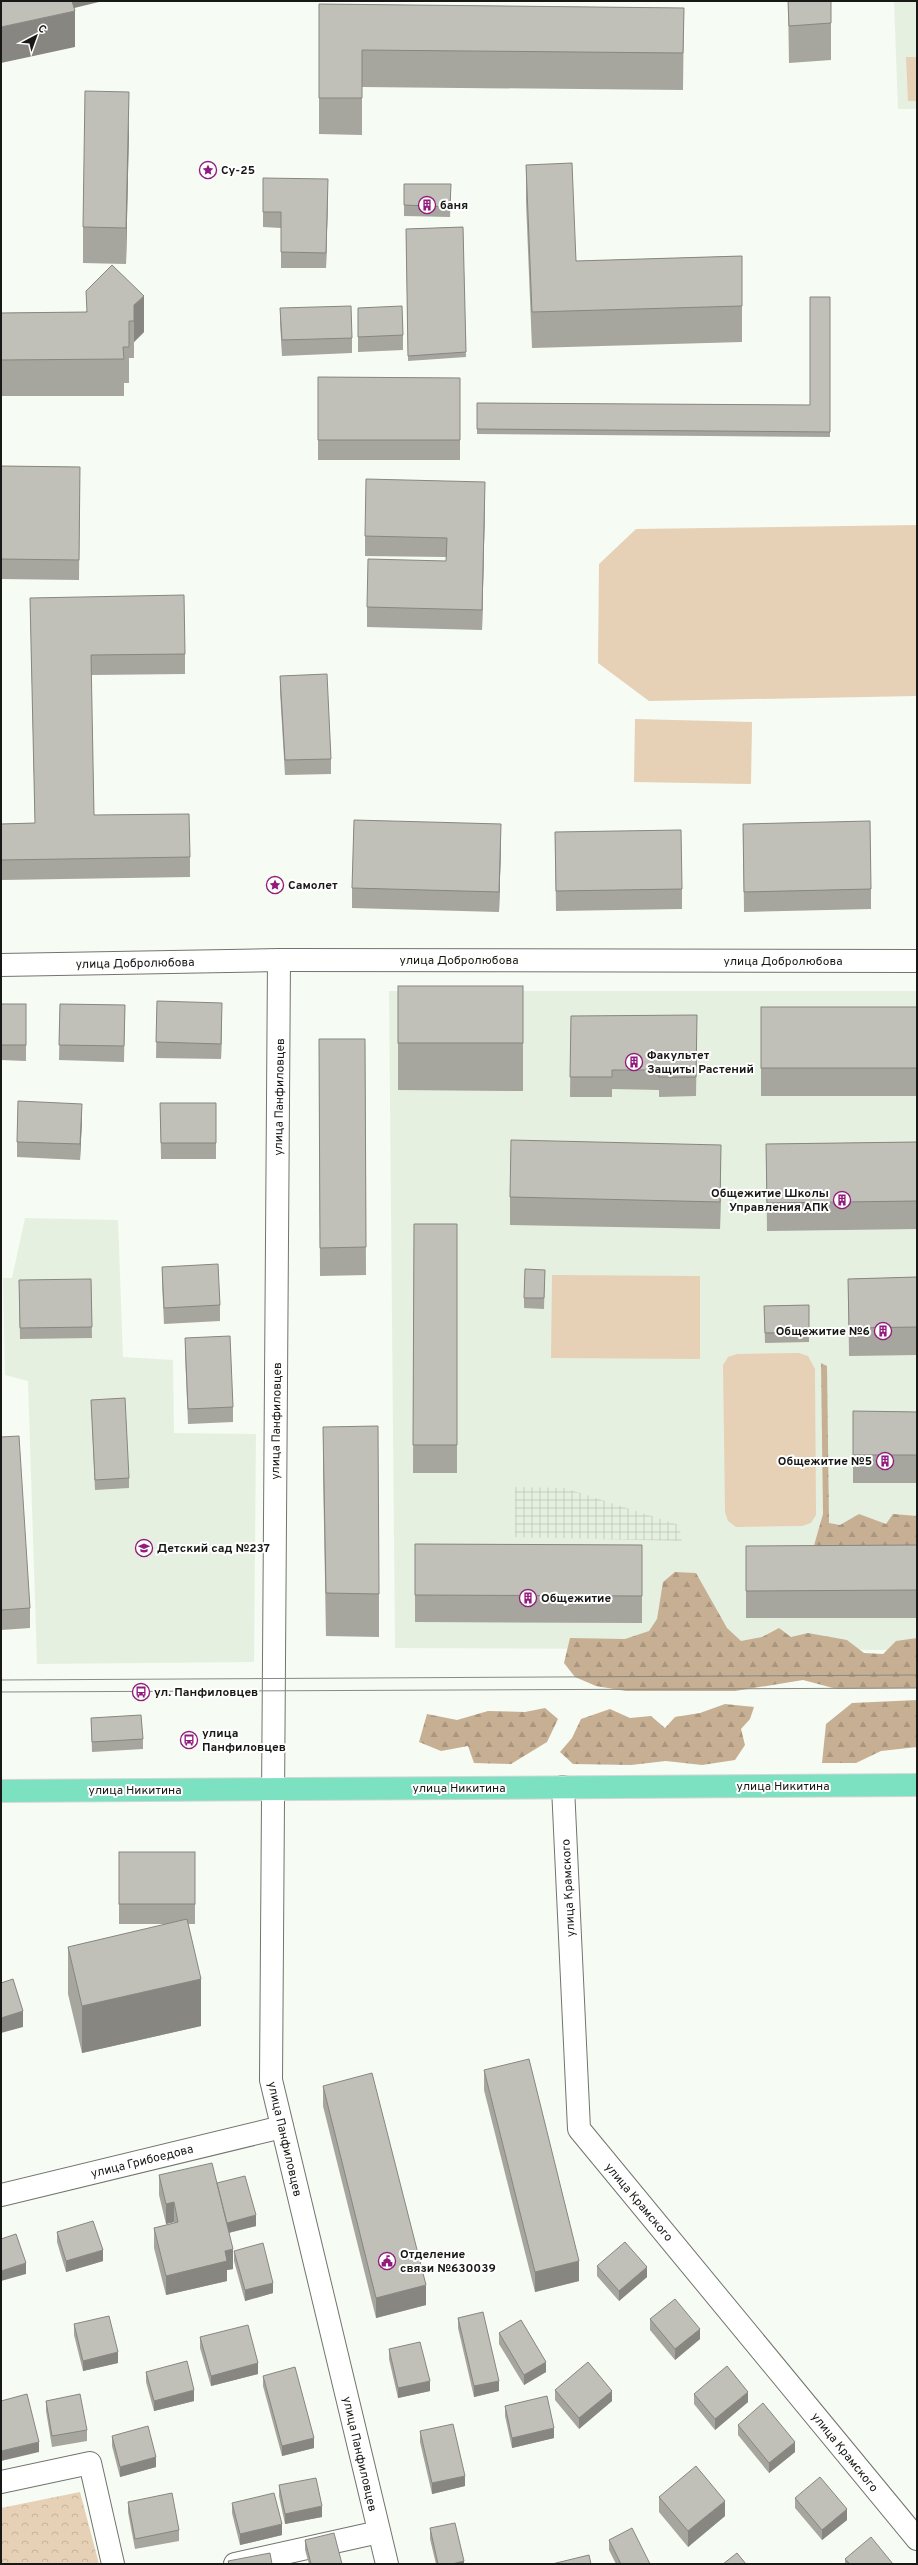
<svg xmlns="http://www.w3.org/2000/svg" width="918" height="2565" font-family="Overpass,sans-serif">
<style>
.built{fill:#e6f0e1}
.industrial{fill:url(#industrial-grid)}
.green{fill:#e6d0b6}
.forest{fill:url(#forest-firs)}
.park{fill:url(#park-crowns)}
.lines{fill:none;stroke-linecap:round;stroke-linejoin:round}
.minor-casing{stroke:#71756e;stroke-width:24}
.tertiary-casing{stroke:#71756e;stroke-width:24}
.primary-casing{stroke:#d5d6d5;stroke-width:24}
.minor{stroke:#fff;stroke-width:22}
.tertiary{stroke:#fff;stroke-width:22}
.primary{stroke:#7ce1c1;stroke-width:22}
.tram{stroke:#878a85;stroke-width:1}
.wall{fill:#a6a59e}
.shaded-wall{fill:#878681}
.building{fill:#c1c0b8;stroke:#878681}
.labels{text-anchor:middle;stroke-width:4;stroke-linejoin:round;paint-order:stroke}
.poi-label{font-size:12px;font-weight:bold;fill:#181916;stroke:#fff;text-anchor:start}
.street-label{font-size:12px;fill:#181916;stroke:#fff}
</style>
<defs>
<pattern id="industrial-grid" width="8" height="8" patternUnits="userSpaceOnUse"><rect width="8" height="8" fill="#e6f0e1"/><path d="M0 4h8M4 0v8" fill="none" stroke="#c5cdc0"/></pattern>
<pattern id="forest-firs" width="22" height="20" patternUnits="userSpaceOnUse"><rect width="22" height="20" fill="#c7af94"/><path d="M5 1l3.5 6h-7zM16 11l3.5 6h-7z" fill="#aa967f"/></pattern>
<pattern id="park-crowns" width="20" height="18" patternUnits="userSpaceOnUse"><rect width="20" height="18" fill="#e6d0b6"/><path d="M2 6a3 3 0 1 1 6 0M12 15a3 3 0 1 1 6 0" fill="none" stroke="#c5b29c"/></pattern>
</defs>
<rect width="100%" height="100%" fill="#f6fbf3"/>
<g class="built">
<polygon points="894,1 917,1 917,109 898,109"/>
<polygon points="389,991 917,991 917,1650 395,1648"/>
<polygon points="25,1218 118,1220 123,1357 173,1360 174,1433 256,1434 254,1662 37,1664 28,1381 5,1375 3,1278 12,1278"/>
</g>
<polygon class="industrial" points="515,1487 565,1488 679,1525 682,1541 515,1537"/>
<g class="green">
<polygon points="906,57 917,57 917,101 908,101"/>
<polygon points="917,525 917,696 649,701 598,663 599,564 636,529"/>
<polygon points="635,719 752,722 751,784 634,782"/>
<polygon points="552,1275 700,1276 700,1359 551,1358"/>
<polygon points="799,1353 808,1356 815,1369 816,1515 811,1523 802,1526 736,1527 728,1521 725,1512 723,1365 728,1357 737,1354"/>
</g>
<g class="forest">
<polygon points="821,1363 827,1366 829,1523 840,1525 859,1514 886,1524 893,1514 917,1516 917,1548 813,1549 823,1514"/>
<polygon points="675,1572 696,1573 727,1628 741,1641 762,1637 779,1628 791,1637 808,1633 847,1640 864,1653 883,1654 896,1641 917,1638 917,1688 837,1689 803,1680 735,1691 626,1691 596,1686 575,1677 564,1663 570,1638 625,1639 649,1631 657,1619 663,1582"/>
<polygon points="917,1700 917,1747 881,1751 856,1763 822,1763 826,1724 852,1703"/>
<polygon points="725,1704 754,1707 750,1719 741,1729 745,1745 735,1760 702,1765 666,1761 631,1765 573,1764 560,1752 572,1738 581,1719 610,1709 630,1718 651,1716 665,1728 675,1717 700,1713"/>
<polygon points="545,1708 558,1719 547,1742 511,1764 474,1763 468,1746 441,1751 419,1742 427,1714 457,1720 488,1711 525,1712"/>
</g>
<polygon class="park" points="80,2492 99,2564 1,2564 1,2508"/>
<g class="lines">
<g class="minor-casing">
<g id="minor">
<polyline points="563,1787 579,2129 917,2539"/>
<polyline points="1,2195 282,2127"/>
<polyline points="1,2482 90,2463 113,2564"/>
<polyline points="235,2564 379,2532"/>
</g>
</g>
<g class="tertiary-casing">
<g id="tertiary">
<polyline points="279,960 271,2080 387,2564"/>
<polyline points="1,965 279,960 917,961"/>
</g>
</g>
<g class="primary-casing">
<polyline id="primary" points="1,1791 917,1785"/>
</g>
<use href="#minor" class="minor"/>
<use href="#tertiary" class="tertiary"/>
<use href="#primary" class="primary"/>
<g class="tram">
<polyline points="1,1680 917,1675"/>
<polyline points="1,1692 917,1688"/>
</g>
</g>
<g class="wall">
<polygon points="788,1 831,1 831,60 789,63"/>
<polygon points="319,4 684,8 683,90 362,87 362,135 319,134"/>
<polygon points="129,129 126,264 83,263 83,227"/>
<polygon points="526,165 576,261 742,256 742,342 532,348 526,202"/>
<polygon points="263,178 328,194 326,268 281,268 281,228 263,227"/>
<polygon points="404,184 451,194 450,217 404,216"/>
<polygon points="463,227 466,357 408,361 406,229"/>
<polygon points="112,265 144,332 134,342 134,358 129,358 129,383 124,383 124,396 1,396 1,313 86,312"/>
<polygon points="830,297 830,437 477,434 477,403 810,405"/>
<polygon points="280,308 352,338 352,353 282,356 280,323"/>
<polygon points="358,308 403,335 403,350 358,352"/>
<polygon points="318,377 460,378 460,460 318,460"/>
<polygon points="1,466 80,467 79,580 1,579"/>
<polygon points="485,502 482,630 367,627 367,607 446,561 446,557 365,556 365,536"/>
<polygon points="30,598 185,654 185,674 91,675 94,815 190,857 190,877 1,880 1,824 35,823"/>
<polygon points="280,676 331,759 331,774 285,775 280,692"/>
<polygon points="743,824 871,889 871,909 744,912"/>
<polygon points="555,832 682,889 682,909 556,911"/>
<polygon points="501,844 499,912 352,908 352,888"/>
<polygon points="398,986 523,986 523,1091 398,1090"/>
<polygon points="157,1001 222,1018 221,1059 156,1058"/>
<polygon points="1,1004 26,1004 26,1061 1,1060"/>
<polygon points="60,1004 125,1005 124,1062 59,1060"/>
<rect x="761" y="1007" width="156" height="89"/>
<polygon points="571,1016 697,1035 696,1096 659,1097 659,1090 612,1089 612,1097 570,1097"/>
<polygon points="319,1039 365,1039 366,1275 320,1276"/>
<polygon points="160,1103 216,1103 216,1159 161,1159"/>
<polygon points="82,1119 80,1160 17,1157 17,1142"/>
<polygon points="917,1142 917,1229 767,1231 766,1144"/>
<polygon points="721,1172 720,1229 510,1225 510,1197"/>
<polygon points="414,1224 457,1224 457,1473 413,1473"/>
<polygon points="162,1267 220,1305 220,1321 164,1324 162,1282"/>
<polygon points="545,1270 544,1309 524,1308 524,1298"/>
<polygon points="917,1277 917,1355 849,1356 848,1279"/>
<polygon points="91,1279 92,1338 20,1339 19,1291"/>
<polygon points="809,1305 809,1342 765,1343 764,1306"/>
<polygon points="185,1338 233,1407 233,1422 188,1424 185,1353"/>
<polygon points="91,1400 129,1478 129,1488 95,1490"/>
<polygon points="853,1411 917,1412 917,1483 853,1483"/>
<polygon points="323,1427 379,1594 379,1637 326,1636 323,1470"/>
<polygon points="1,1437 30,1608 30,1628 1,1630"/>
<polygon points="415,1544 642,1545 642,1623 415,1622"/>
<polygon points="917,1545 917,1618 746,1618 746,1546"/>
<polygon points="91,1718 143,1739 143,1749 92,1752"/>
<polygon points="119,1852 195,1852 195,1924 188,1924 201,2026 82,2053 68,1994 68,1947 168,1924 119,1924"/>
<polygon points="484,2070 579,2281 535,2292 484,2090"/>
<polygon points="323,2086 426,2305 376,2318 323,2106"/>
<polygon points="159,2175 217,2183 256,2226 229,2233 233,2269 227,2270 227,2281 166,2295 154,2248 154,2228 174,2223 174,2222 166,2224 159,2195"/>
<polygon points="57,2232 103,2261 66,2272 57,2242"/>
<polygon points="234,2251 273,2293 245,2301 234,2261"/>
<polygon points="597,2266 647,2277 619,2301 597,2276"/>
<polygon points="458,2318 499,2391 474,2397 458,2328"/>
<polygon points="650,2319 700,2339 675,2360 650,2330"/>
<polygon points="74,2324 118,2363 83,2371 74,2335"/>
<polygon points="499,2333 546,2372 524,2385 499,2344"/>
<polygon points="200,2337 258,2374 211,2386 200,2348"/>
<polygon points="389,2349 430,2391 398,2398 389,2359"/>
<polygon points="146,2372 194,2401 154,2411 146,2382"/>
<polygon points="263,2376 314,2448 282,2456 263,2386"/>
<polygon points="555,2390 612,2401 579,2429 555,2400"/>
<polygon points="694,2394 748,2402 715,2430 694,2404"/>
<polygon points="46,2401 87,2430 87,2441 52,2447 46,2411"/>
<polygon points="505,2406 554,2438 512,2448 505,2416"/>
<polygon points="738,2425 795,2452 769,2473 738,2435"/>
<polygon points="420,2431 465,2486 432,2494 420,2442"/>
<polygon points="112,2436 156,2467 120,2477 112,2446"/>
<polygon points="279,2485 322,2517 285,2524 279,2496"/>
<polygon points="659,2497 725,2516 688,2547 659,2512"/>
<polygon points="795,2498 847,2520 822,2540 795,2508"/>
<polygon points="128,2502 179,2530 179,2541 135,2549 128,2512"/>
<polygon points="232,2503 282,2535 240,2545 232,2513"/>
<polygon points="430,2528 464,2564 436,2564 430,2539"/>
<polygon points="305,2540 342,2564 309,2564 305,2550"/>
<polygon points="609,2540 650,2564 616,2564 609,2550"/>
<polygon points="845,2559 893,2564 845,2564"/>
</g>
<g class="shaded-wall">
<polygon points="66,1 103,1 66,10"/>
<polygon points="75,11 75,47 1,63 1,27"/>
<polygon points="129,92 129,129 126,264 126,228"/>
<polygon points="328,179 328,194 326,268 326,253"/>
<polygon points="144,296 144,332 134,342 134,305"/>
<polygon points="485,482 485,502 482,630 482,610"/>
<polygon points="501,824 501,844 499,912 499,892"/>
<polygon points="222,1003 222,1018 221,1059 221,1044"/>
<polygon points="82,1104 82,1119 80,1160 80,1144"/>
<polygon points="721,1145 721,1172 720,1229 720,1202"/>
<polygon points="201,1979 201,2026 82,2053 82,2006"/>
<polygon points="23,2011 23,2027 1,2033 1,2018"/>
<polygon points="174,2202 174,2222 166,2224 166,2204"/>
<polygon points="256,2215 256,2226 227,2233 227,2223"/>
<polygon points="233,2249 233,2269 227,2270 227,2281 166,2295 166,2276 225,2251"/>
<polygon points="103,2250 103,2261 66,2272 66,2261"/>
<polygon points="579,2261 579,2281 535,2292 535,2272"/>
<polygon points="26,2263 26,2274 1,2281 1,2271"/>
<polygon points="647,2267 647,2277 619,2301 619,2291"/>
<polygon points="273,2283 273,2293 245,2301 245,2290"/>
<polygon points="426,2285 426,2305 376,2318 376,2298"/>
<polygon points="700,2329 700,2339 675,2360 675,2349"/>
<polygon points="118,2352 118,2363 83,2371 83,2361"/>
<polygon points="546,2362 546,2372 524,2385 524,2375"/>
<polygon points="258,2363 258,2374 211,2386 211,2376"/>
<polygon points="430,2381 430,2391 398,2398 398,2388"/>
<polygon points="499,2381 499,2391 474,2397 474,2386"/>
<polygon points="194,2390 194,2401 154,2411 154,2401"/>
<polygon points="612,2391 612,2401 579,2429 579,2418"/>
<polygon points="748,2392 748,2402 715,2430 715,2419"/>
<polygon points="554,2428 554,2438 512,2448 512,2438"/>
<polygon points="314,2438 314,2448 282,2456 282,2446"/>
<polygon points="39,2442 39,2452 1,2461 1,2451"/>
<polygon points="795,2442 795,2452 769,2473 769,2463"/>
<polygon points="156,2457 156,2467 120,2477 120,2467"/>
<polygon points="465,2476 465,2486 432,2494 432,2483"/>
<polygon points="725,2501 725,2516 688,2547 688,2531"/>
<polygon points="322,2506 322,2517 285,2524 285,2514"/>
<polygon points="847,2509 847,2520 822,2540 822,2530"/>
<polygon points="282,2524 282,2535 240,2545 240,2534"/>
<polygon points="464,2561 464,2564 452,2564"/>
</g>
<g class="building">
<polygon points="1,1 72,1 75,11 1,27"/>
<polygon points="788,1 831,1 831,23 789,26"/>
<polygon points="319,4 684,8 683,53 362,50 362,98 319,98"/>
<polygon points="85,91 129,92 126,228 83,227"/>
<polygon points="572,163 576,261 742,256 742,306 532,312 526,165"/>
<polygon points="263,178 328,179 326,253 281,252 281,212 263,212"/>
<polygon points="404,184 451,184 450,207 404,205"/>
<polygon points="463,227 466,352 408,356 406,229"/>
<polygon points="112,265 144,296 134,305 134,321 129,321 129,347 123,347 124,359 1,360 1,313 87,312 86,291"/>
<polygon points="810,297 830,297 830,432 477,429 477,403 810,405"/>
<polygon points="351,306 352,338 282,340 280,308"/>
<polygon points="402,306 403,335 358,337 358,308"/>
<polygon points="318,377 460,378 460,440 318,440"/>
<polygon points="1,466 80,467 79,560 1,559"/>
<polygon points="366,479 485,482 482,610 367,607 368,559 446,561 447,538 365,536"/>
<polygon points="184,595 185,654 91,655 94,815 189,814 190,857 1,860 1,824 35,823 30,598"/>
<polygon points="327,674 331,759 285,760 280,676"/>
<polygon points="354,820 501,824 499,892 352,888"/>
<polygon points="870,821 871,889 744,892 743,824"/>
<polygon points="681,830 682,889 556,891 555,832"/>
<rect x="398" y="986" width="125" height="57"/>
<polygon points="157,1001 222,1003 221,1044 156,1042"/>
<rect x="1" y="1004" width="25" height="41"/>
<polygon points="60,1004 125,1005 124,1046 59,1045"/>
<rect x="761" y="1007" width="156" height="61"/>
<polygon points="697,1015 696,1077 659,1077 659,1070 612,1070 612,1077 570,1077 571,1016"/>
<polygon points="319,1039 365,1039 366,1247 320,1248"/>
<polygon points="18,1101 82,1104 80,1144 17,1142"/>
<polygon points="160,1103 216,1103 216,1143 161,1143"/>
<polygon points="511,1140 721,1145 720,1202 510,1197"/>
<polygon points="917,1142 917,1201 767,1203 766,1144"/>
<polygon points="414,1224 457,1224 457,1445 413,1445"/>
<polygon points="218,1264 220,1305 164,1308 162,1267"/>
<polygon points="525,1269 545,1270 544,1298 524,1298"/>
<polygon points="917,1277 917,1327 849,1328 848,1279"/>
<polygon points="91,1279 92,1327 20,1328 19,1280"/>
<polygon points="809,1305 809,1332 765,1333 764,1306"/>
<polygon points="230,1336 233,1407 188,1409 185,1338"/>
<polygon points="125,1398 129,1478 95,1480 91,1400"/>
<polygon points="853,1411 917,1412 917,1455 853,1455"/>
<polygon points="378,1426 379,1594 326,1593 323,1427"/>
<polygon points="19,1436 30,1608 1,1610 1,1437"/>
<polygon points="415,1544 642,1545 642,1596 415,1595"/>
<polygon points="917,1545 917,1590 746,1591 746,1546"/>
<polygon points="141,1715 143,1739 92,1742 91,1718"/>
<rect x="119" y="1852" width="76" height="52"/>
<polygon points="187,1919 201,1979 82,2006 68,1947"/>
<polygon points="13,1979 23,2011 1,2018 1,1983"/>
<polygon points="529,2059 579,2261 535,2272 484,2070"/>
<polygon points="372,2073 426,2285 376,2298 323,2086"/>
<polygon points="212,2163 233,2249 225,2251 227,2261 166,2276 154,2228 178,2222 174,2202 166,2204 159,2175"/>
<polygon points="245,2176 256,2215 227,2223 217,2183"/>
<polygon points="93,2221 103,2250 66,2261 57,2232"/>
<polygon points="16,2234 26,2263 1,2271 1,2239"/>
<polygon points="625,2242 647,2267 619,2291 597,2266"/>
<polygon points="263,2243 273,2283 245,2290 234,2251"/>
<polygon points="675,2299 700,2329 675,2349 650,2319"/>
<polygon points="483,2312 499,2381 474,2386 458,2318"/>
<polygon points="109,2316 118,2352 83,2361 74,2324"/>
<polygon points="521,2320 546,2362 524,2375 499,2333"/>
<polygon points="248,2325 258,2363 211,2376 200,2337"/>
<polygon points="420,2342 430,2381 398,2388 389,2349"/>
<polygon points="187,2361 194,2390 154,2401 146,2372"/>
<polygon points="588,2362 612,2391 579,2418 555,2390"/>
<polygon points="727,2366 748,2392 715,2419 694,2394"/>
<polygon points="295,2367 314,2438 282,2446 263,2376"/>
<polygon points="27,2394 39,2442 1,2451 1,2401"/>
<polygon points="80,2394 87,2430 52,2436 46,2401"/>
<polygon points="547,2396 554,2428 512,2438 505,2406"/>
<polygon points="763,2403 795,2442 769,2463 738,2425"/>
<polygon points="453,2424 465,2476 432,2483 420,2431"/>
<polygon points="148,2426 156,2457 120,2467 112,2436"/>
<polygon points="696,2466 725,2501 688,2531 659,2497"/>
<polygon points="820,2477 847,2509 822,2530 795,2498"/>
<polygon points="316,2478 322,2506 285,2514 279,2485"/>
<polygon points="172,2493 179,2530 135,2539 128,2502"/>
<polygon points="274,2493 282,2524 240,2534 232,2503"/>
<polygon points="455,2523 464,2561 452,2564 438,2564 430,2528"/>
<polygon points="632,2528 650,2564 621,2564 609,2540"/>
<polygon points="334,2533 342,2564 311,2564 305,2540"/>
<polygon points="871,2537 893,2564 850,2564 845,2559"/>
<polygon points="270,2553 272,2564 229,2564 228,2561"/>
<polygon points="737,2553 746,2564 723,2564"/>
<polygon points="589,2555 591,2564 552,2564"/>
</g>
<defs>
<g id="sight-ring" transform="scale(0.9)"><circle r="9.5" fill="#fff" stroke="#911c7b" stroke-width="1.5"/><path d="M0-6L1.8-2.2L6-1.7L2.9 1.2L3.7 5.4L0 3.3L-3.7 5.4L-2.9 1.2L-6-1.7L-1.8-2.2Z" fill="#911c7b"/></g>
<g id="building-ring" transform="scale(0.9)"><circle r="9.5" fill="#fff" stroke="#911c7b" stroke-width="1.5"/><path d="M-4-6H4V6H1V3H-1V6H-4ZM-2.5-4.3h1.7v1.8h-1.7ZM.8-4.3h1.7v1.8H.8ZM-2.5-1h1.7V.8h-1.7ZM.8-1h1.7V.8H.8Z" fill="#911c7b"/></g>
<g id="school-ring" transform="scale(0.9)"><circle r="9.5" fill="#fff" stroke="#911c7b" stroke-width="1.5"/><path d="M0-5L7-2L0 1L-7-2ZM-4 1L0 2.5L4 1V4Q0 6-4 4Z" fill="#911c7b"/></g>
<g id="bus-ring" transform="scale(0.9)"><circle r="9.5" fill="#fff" stroke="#911c7b" stroke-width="1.5"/><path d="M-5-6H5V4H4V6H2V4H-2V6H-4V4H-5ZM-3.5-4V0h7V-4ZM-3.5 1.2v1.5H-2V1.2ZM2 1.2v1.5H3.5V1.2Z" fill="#911c7b"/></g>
<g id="civic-ring" transform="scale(0.9)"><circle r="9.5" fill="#fff" stroke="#911c7b" stroke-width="1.5"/><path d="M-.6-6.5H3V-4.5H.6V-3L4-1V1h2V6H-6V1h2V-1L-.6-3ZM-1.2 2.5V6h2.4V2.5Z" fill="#911c7b"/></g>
</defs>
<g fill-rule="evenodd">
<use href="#sight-ring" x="208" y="170"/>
<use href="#building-ring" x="427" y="205"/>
<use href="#sight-ring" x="275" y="885"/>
<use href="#building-ring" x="634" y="1062"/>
<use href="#building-ring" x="842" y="1200"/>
<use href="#building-ring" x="883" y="1331"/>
<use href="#building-ring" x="885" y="1461"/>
<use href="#school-ring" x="144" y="1548"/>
<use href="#building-ring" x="528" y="1598"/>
<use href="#bus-ring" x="141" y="1692"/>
<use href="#bus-ring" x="189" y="1740"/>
<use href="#civic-ring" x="387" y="2261"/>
</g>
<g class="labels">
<g class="poi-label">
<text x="221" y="174">Су-25</text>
<text x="440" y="209">баня</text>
<text x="288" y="889">Самолет</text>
<text x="647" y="1059">Факультет<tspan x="647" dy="14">Защиты Растений</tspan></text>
<text x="829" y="1197" text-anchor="end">Общежитие Школы<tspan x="829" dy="14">Управления АПК</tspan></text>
<text x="870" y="1335" text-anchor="end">Общежитие №6</text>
<text x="872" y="1465" text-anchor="end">Общежитие №5</text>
<text x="157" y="1552">Детский сад №237</text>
<text x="541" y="1602">Общежитие</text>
<text x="154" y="1696">ул. Панфиловцев</text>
<text x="202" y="1737">улица<tspan x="202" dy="14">Панфиловцев</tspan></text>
<text x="400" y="2258">Отделение<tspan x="400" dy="14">связи №630039</tspan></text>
</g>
<g class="street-label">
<text x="459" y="964">улица Добролюбова</text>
<text x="783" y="965">улица Добролюбова</text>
<text transform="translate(135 963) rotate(-1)" y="4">улица Добролюбова</text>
<text transform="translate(279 1097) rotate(-89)" y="4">улица Панфиловцев</text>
<text transform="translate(276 1421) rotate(-89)" y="4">улица Панфиловцев</text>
<text x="783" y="1790">улица Никитина</text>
<text x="459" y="1792">улица Никитина</text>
<text x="135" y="1794">улица Никитина</text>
<text transform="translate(568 1888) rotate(-93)" y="4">улица Крамского</text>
<text transform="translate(285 2139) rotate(77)" y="4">улица Панфиловцев</text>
<text transform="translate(142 2161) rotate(-14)" y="4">улица Грибоедова</text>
<text transform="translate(639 2202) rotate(50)" y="4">улица Крамского</text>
<text transform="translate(845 2452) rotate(51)" y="4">улица Крамского</text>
<text transform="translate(360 2454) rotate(77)" y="4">улица Панфиловцев</text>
</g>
</g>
<rect width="918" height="2565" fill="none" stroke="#181916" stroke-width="4"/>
<g transform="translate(36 36) rotate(41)" stroke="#ffffff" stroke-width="3" paint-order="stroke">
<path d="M0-3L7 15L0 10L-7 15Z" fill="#181916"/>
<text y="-6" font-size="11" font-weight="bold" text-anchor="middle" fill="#181916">С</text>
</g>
</svg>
